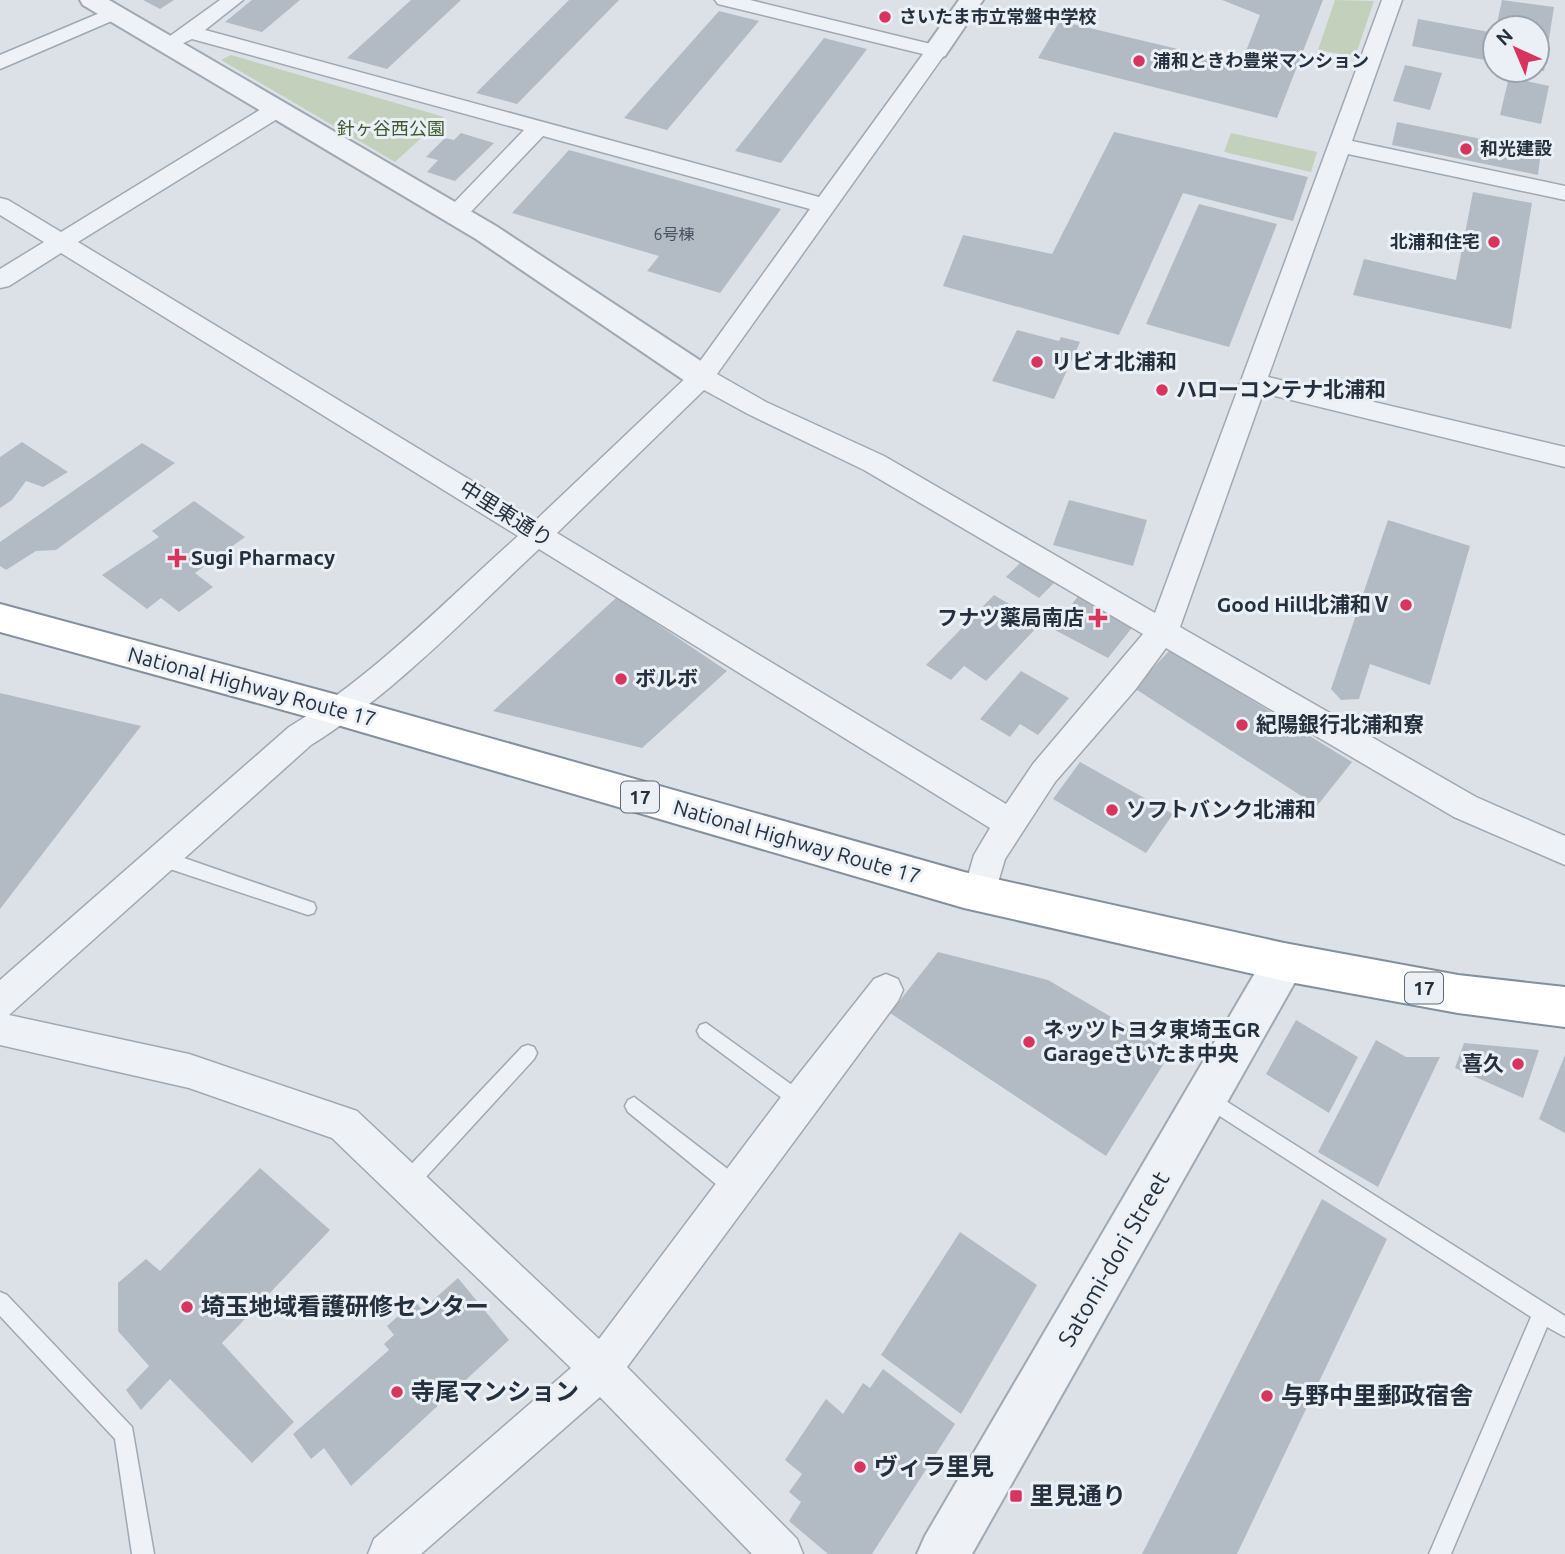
<svg xmlns="http://www.w3.org/2000/svg" width="1565" height="1554" font-family="Ubuntu,'Noto Sans JP',sans-serif">
<style>
.green{fill:#c3d1bc}
.building{fill:#b2bbc4}
.lines{fill:none;stroke-linecap:round;stroke-linejoin:round}
.service-casing{stroke:#a0a8b1;stroke-width:3}
.minor-casing{stroke:#a0a8b1;stroke-width:3}
.tertiary-casing{stroke:#a0a8b1;stroke-width:4}
.trunk-casing{stroke:#82909e;stroke-width:4}
.service{fill:#eef1f5;fill-rule:evenodd}
.minor{fill:#eef1f5;fill-rule:evenodd}
.tertiary{fill:#eef1f5;fill-rule:evenodd}
.trunk{fill:#fff;fill-rule:evenodd}
.poi-dot{fill:#d7355e;stroke:#eaf0f5;stroke-width:2.5}
.labels{text-anchor:middle;stroke-width:6;stroke-linejoin:round;paint-order:stroke}
.far-number-label{font-size:16px;fill:#485360}
.far-poi-label{font-size:18px;font-weight:bold;fill:#24303e;stroke:#eaf0f5;text-anchor:start}
.far-park-label{font-size:18px;fill:#3d5a31;stroke:#eaf0f5}
.shield{fill:#eaf0f5;stroke:#5f6a75;stroke-width:2}
.shield-label{font-size:19px;font-weight:bold;fill:#24303e}
.poi-label{font-size:21px;font-weight:bold;fill:#24303e;stroke:#eaf0f5;text-anchor:start}
.street-label{font-size:21px;fill:#24303e;stroke:#eaf0f5}
.near-street-label{font-size:24px;fill:#24303e;stroke:#eaf0f5}
.near-poi-label{font-size:24px;font-weight:bold;fill:#24303e;stroke:#eaf0f5;text-anchor:start}
</style>
<rect width="100%" height="100%" fill="#dbe1e7"/>
<g class="green">
<polygon points="1335,0 1374,1 1355,57 1318,50"/>
<polygon points="231,55 444,117 395,162 221,60"/>
<polygon points="1231,133 1317,152 1311,172 1224,152"/>
</g>
<g class="building">
<polygon points="143,0 174,0 160,9"/>
<polygon points="252,0 300,0 262,32 225,22"/>
<polygon points="411,0 461,0 387,69 347,58"/>
<polygon points="569,0 619,0 517,104 476,93"/>
<polygon points="1222,0 1323,0 1277,118 1038,58 1060,21 1241,64 1260,15"/>
<polygon points="1502,0 1554,7 1544,71 1537,70 1537,28 1496,28"/>
<polygon points="719,11 759,21 667,130 624,118"/>
<polygon points="1418,19 1495,33 1495,62 1412,46"/>
<polygon points="824,38 867,49 781,163 735,151"/>
<polygon points="1405,65 1442,73 1430,110 1393,101"/>
<polygon points="1509,77 1549,86 1541,124 1500,115"/>
<polygon points="1397,122 1541,151 1538,175 1392,145"/>
<polygon points="1114,132 1308,177 1293,221 1183,193 1119,335 943,286 963,235 1052,254"/>
<polygon points="461,133 494,143 455,181 427,172 438,160 426,157 445,138 454,140"/>
<polygon points="569,150 781,209 720,293 647,271 659,256 512,213"/>
<polygon points="1473,192 1532,203 1511,329 1353,295 1364,259 1456,280"/>
<polygon points="1199,204 1277,224 1229,347 1146,324"/>
<polygon points="1017,330 1059,341 1061,337 1080,342 1054,399 992,381"/>
<polygon points="22,442 68,472 43,487 26,481 12,500 0,508 0,457"/>
<polygon points="142,443 175,463 56,550 36,551 6,570 0,566 0,542"/>
<polygon points="1069,500 1147,520 1133,566 1053,545"/>
<polygon points="194,501 245,537 195,573 213,587 179,612 161,598 147,609 102,575 159,537 152,531"/>
<polygon points="1388,520 1470,546 1430,685 1370,664 1359,699 1341,700 1331,689"/>
<polygon points="1024,559 1058,579 1039,598 1006,577"/>
<polygon points="994,595 1041,623 986,681 964,666 951,680 926,665"/>
<polygon points="1079,595 1135,624 1108,658 1053,629"/>
<polygon points="617,597 727,671 642,748 493,711"/>
<polygon points="1170,650 1352,762 1317,806 1134,688"/>
<polygon points="1021,671 1069,698 1038,735 1020,724 1010,737 980,719"/>
<polygon points="0,693 141,726 0,909"/>
<polygon points="1080,762 1173,814 1146,853 1053,799"/>
<polygon points="938,952 1048,980 1171,1052 1106,1156 890,1013"/>
<polygon points="1296,1020 1358,1057 1329,1113 1266,1074"/>
<polygon points="1376,1040 1406,1057 1440,1057 1378,1187 1318,1152"/>
<polygon points="1464,1043 1539,1050 1523,1098 1455,1068"/>
<polygon points="1565,1055 1565,1133 1539,1119"/>
<polygon points="260,1168 330,1230 222,1343 294,1422 252,1463 170,1379 141,1410 126,1390 149,1366 118,1331 118,1283 146,1259 160,1271"/>
<polygon points="1322,1199 1387,1239 1237,1554 1142,1554"/>
<polygon points="960,1232 1037,1285 961,1414 881,1355"/>
<polygon points="458,1278 509,1340 351,1486 324,1448 311,1459 293,1434 389,1350 384,1344 394,1335 387,1326 415,1301 422,1310"/>
<polygon points="883,1369 955,1424 872,1554 828,1554 789,1521 801,1502 789,1492 802,1474 785,1460 826,1399 843,1414 863,1383 870,1388"/>
</g>
<g class="lines">
<g class="service-casing">
<g id="service">
<polygon points="164,851 314,903 316,908 314,913 308,915 170,869 158,863 156,858 158,853"/>
<polygon points="706,1023 806,1095 809,1101 806,1107 800,1110 794,1107 700,1037 697,1031 700,1025"/>
<polygon points="528,1045 534,1047 537,1053 534,1059 414,1190 407,1192 400,1190 398,1183 400,1176 522,1047"/>
<polygon points="1207,1089 1565,1316 1565,1337 1547,1327 1451,1554 1429,1554 1531,1317 1201,1104 1198,1098 1201,1092"/>
<polygon points="634,1097 742,1180 744,1187 742,1194 735,1196 728,1194 628,1112 625,1106 628,1100"/>
<polygon points="0,1292 7,1295 132,1427 154,1554 132,1554 115,1439 0,1316"/>
</g>
</g>
<g class="minor-casing">
<g id="minor">
<path d="M220,0H243L205,30L819,197L923,54L718,4L715,0H750L943,47L947,51L717,374L766,402L884,456L1155,613L1382,0H1402L1352,141L1565,186V200L1348,154L1268,377L1565,447V467L1263,393L1180,627L1476,797L1565,836V865L1454,817L1166,648L1135,690L1055,782L1005,859L992,903L980,908L968,903L963,893L974,855L990,828L539,549C466,617 396,692 311,745L9,1015L189,1054L357,1111L599,1339L787,1089L874,979L886,974L898,979L903,990L898,1001L627,1367L797,1539L803,1554H752L600,1397L421,1554H368L374,1539L571,1368L332,1138L189,1088L0,1045V980L289,727C374,676 444,602 518,536L61,253L9,286L0,288V269L44,242L0,215V198L8,200L61,232L266,106H282L285,111L282,116L78,242L536,520L693,371L810,209L543,136L464,219L456,221L448,219L444,214L448,209L524,130L192,39L177,46L170,44L167,40L170,36ZM704,390L748,414L864,470L1143,634L1033,764L1006,804L557,533Z"/>
<polygon points="114,7 121,9 124,13 121,17 0,69 0,55"/>
</g>
</g>
<g class="tertiary-casing">
<g id="tertiary">
<polygon points="80,0 109,0 496,226 713,369 718,377 713,385 702,388 691,385 476,239 83,5"/>
<polygon points="959,0 983,0 945,56 936,59 927,56 923,51"/>
<polygon points="1284,943 1299,949 1305,962 1299,975 972,1554 917,1554 925,1536 1269,949"/>
</g>
</g>
<g class="trunk-casing">
<polygon id="trunk" points="0,604 341,696 964,872 1284,943 1458,975 1565,987 1565,1027 1458,1013 1284,981 964,908 341,726 0,632"/>
</g>
<use href="#service" class="service"/>
<use href="#minor" class="minor"/>
<use href="#tertiary" class="tertiary"/>
<use href="#trunk" class="trunk"/>
</g>
<g class="poi-dot">
<circle cx="885" cy="17" r="7"/>
<circle cx="1139" cy="61" r="7"/>
<circle cx="1466" cy="149" r="7"/>
<circle cx="1494" cy="242" r="7"/>
<circle cx="1037" cy="362" r="7"/>
<circle cx="1162" cy="390" r="7"/>
<path d="M173.5 547.5h7v7h7v7h-7v7h-7v-7h-7v-7h7z"/>
<circle cx="1406" cy="605" r="7"/>
<path d="M1094.5 607.5h7v7h7v7h-7v7h-7v-7h-7v-7h7z"/>
<circle cx="621" cy="679" r="7"/>
<circle cx="1242" cy="725" r="7"/>
<circle cx="1112" cy="810" r="7"/>
<circle cx="1029" cy="1042" r="7"/>
<circle cx="1518" cy="1064" r="7"/>
<circle cx="187" cy="1307" r="7"/>
<circle cx="397" cy="1392" r="7"/>
<circle cx="1267" cy="1396" r="7"/>
<circle cx="860" cy="1467" r="7"/>
<rect x="1009" y="1489" width="14" height="14" rx="3.5"/>
</g>
<g class="labels">
<g class="far-number-label">
<text x="674" y="240">6号棟</text>
</g>
<g class="far-poi-label">
<text x="899" y="23">さいたま市立常盤中学校</text>
<text x="1153" y="67">浦和ときわ豊栄マンション</text>
<text x="1480" y="155">和光建設</text>
<text x="1480" y="248" text-anchor="end">北浦和住宅</text>
</g>
<g class="far-park-label">
<text x="391" y="135">針ヶ谷西公園</text>
</g>
<g class="shield">
<rect x="621" y="781.5" width="38" height="31" rx="5"/>
<rect x="1405" y="972.5" width="38" height="31" rx="5"/>
</g>
<g class="shield-label">
<text x="640" y="804">17</text>
<text x="1424" y="995">17</text>
</g>
<g class="poi-label">
<text x="1051" y="369">リビオ北浦和</text>
<text x="1176" y="397">ハローコンテナ北浦和</text>
<text x="191" y="565">Sugi Pharmacy</text>
<text x="1392" y="612" text-anchor="end">Good Hill北浦和Ⅴ</text>
<text x="1084" y="625" text-anchor="end">フナツ薬局南店</text>
<text x="635" y="686">ボルボ</text>
<text x="1256" y="732">紀陽銀行北浦和寮</text>
<text x="1126" y="817">ソフトバンク北浦和</text>
<text x="1043" y="1037">ネッツトヨタ東埼玉GR<tspan x="1043" dy="24">Garageさいたま中央</tspan></text>
<text x="1504" y="1071" text-anchor="end">喜久</text>
</g>
<g class="street-label">
<text transform="translate(506 514) rotate(32)" y="7">中里東通り</text>
<text transform="translate(252 687) rotate(15)" y="7">National Highway Route 17</text>
<text transform="translate(797 842) rotate(16)" y="7">National Highway Route 17</text>
</g>
<g class="near-street-label">
<text transform="translate(1114 1259) rotate(-60)" y="8">Satomi-dori Street</text>
</g>
<g class="near-poi-label">
<text x="201" y="1315">埼玉地域看護研修センター</text>
<text x="411" y="1400">寺尾マンション</text>
<text x="1281" y="1404">与野中里郵政宿舎</text>
<text x="874" y="1475">ヴィラ里見</text>
<text x="1030" y="1504">里見通り</text>
</g>
</g>
<g transform="translate(1516 49) rotate(316)"><circle r="33" fill="#eaf0f5" stroke="#9ba3ac" stroke-width="2"/>
<path d="M0-5L12 26L0 18L-12 26Z" fill="#d7355e"/>
<text y="-10" font-size="19" font-weight="bold" text-anchor="middle" fill="#24303e">N</text>
</g>
</svg>
